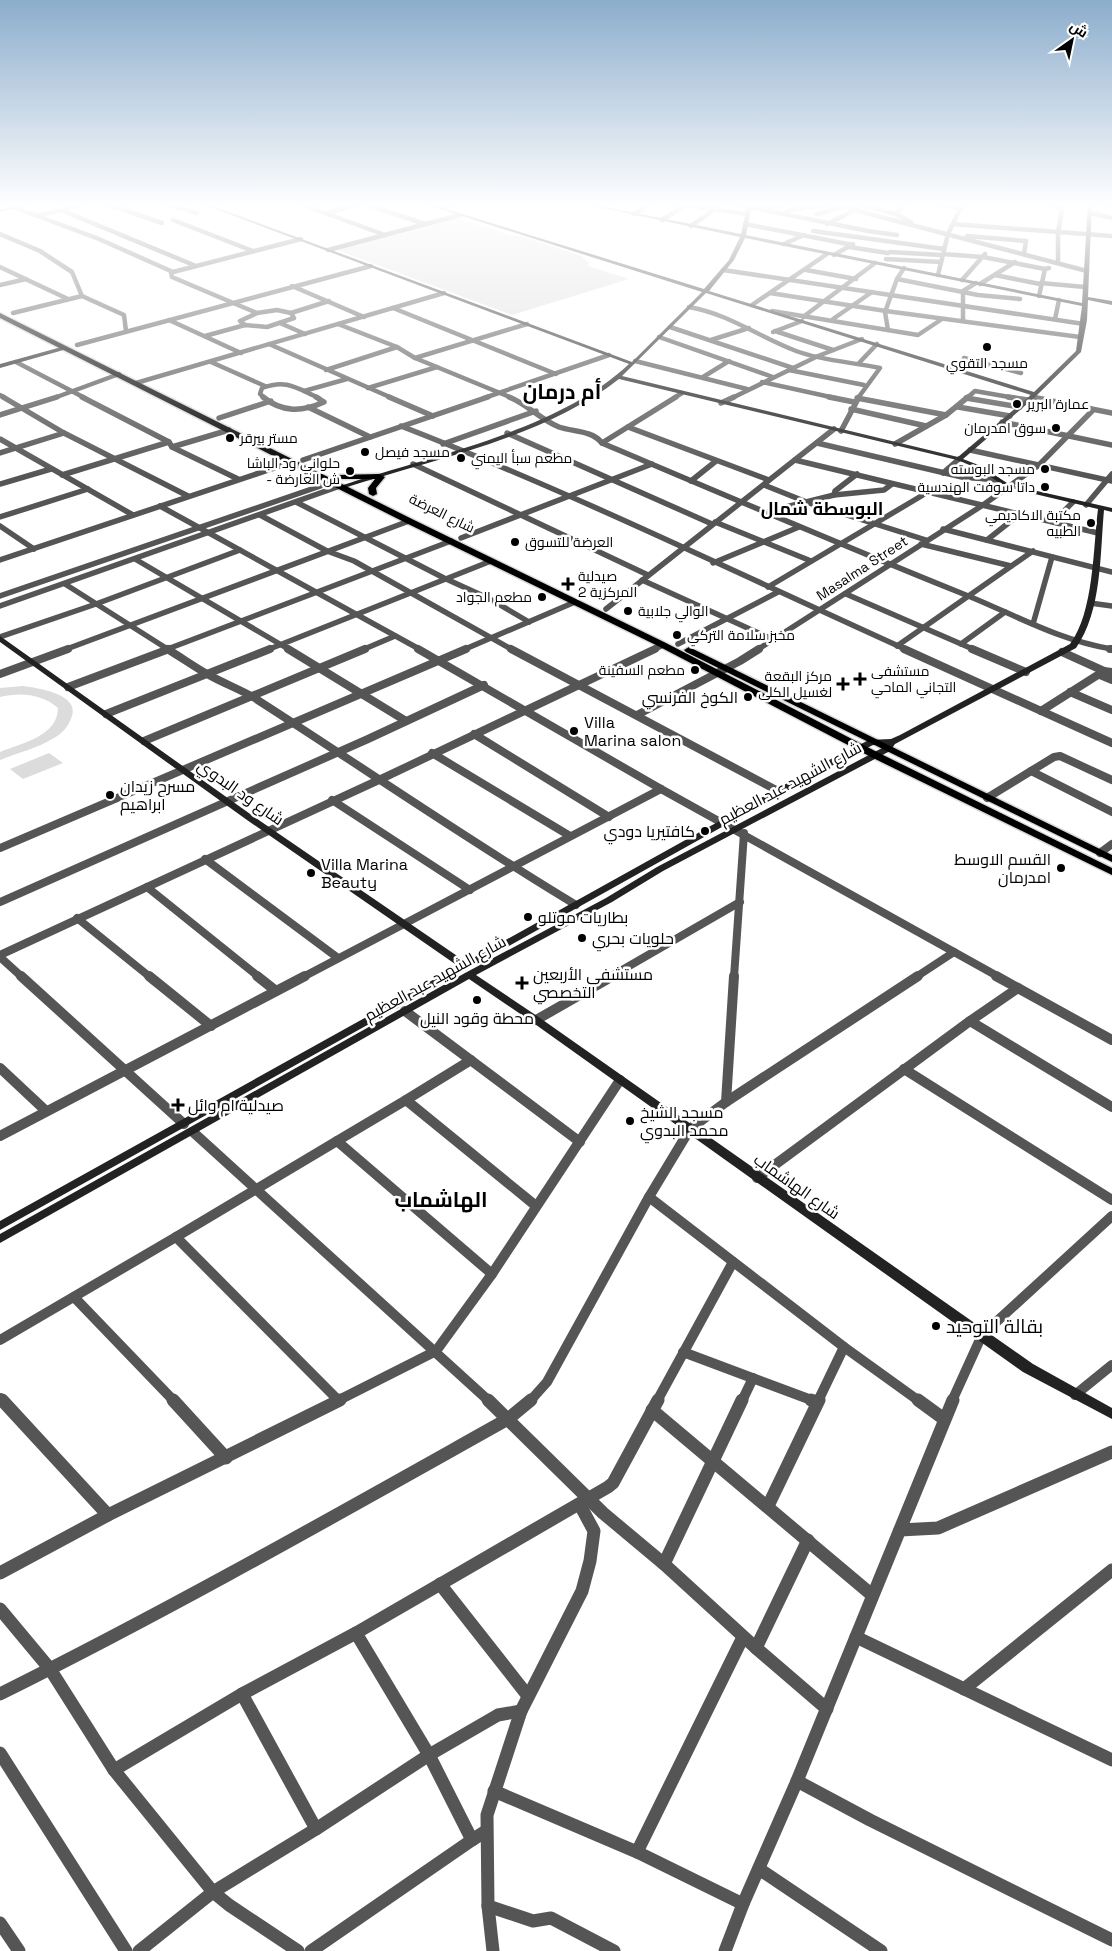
<svg xmlns="http://www.w3.org/2000/svg" width="1112" height="1951" font-family="'Space Grotesk',Cairo,sans-serif">
<style>
.green{fill:#dcdcdc}
.lines{fill:none;stroke-linecap:round;stroke-linejoin:round}
.primary-casing{stroke:#dbdbdb;stroke-width:3}
.street-far4{stroke:#555;stroke-width:4.5}
.street-far3{stroke:#555;stroke-width:5.5}
.street-far2{stroke:#555;stroke-width:8}
.street-far1{stroke:#555;stroke-width:10}
.street{stroke:#555;stroke-width:13}
.secondary{fill:#222;fill-rule:evenodd}
.primary{fill:#000;fill-rule:evenodd}
.poi-dot{fill:#000;stroke:#fff;stroke-width:2}
.labels{text-anchor:middle;stroke-width:5;stroke-linejoin:round;paint-order:stroke}
.far-poi-label{font-size:14px;fill:#000;stroke:#fff;text-anchor:start}
.far-street-label{font-size:14px;fill:#000;stroke:#fff}
.poi-label{font-size:16px;fill:#000;stroke:#fff;text-anchor:start}
.street-label{font-size:16px;fill:#000;stroke:#fff}
.far-district-label{font-size:18px;font-weight:bold;fill:#000;stroke:#fff}
.near-poi-label{font-size:19px;fill:#000;stroke:#fff;text-anchor:start}
.far-town-label{font-size:21px;font-weight:bold;fill:#000;stroke:#fff}
.district-label{font-size:21px;font-weight:bold;fill:#000;stroke:#fff}
</style>
<rect width="100%" height="100%" fill="#fff"/>
<g class="green">
<polygon points="458,218 512,236 521,236 581,256 589,263 588,266 629,279 512,315 337,250"/>
<path d="M23,686C39,688 85,695 70,721C67,728 61,734 54,738C38,748 17,753 0,760V752C22,743 58,736 58,708C42,694 20,692 0,697V688Z"/>
<polygon points="49,753 63,763 23,779 10,769"/>
</g>
<g class="lines">
<g class="primary-casing">
<g id="primary">
<polygon points="0,313 412,519 666,643 879,753 1112,868 1112,875 871,757 660,647 406,523 0,318"/>
<polygon points="379,474 385,477 376,488 377,494 373,496 369,494 368,488 375,479 337,479 333,477 337,475"/>
<polygon points="689,647 1112,855 1112,862 686,652 684,650"/>
</g>
</g>
<g class="street-far4">
<polyline points="3,203 99,239 173,272 301,239"/>
<polyline points="104,203 162,223"/>
<polyline points="162,203 197,213"/>
<polyline points="298,203 385,235"/>
<polyline points="362,203 425,224"/>
<polyline points="668,203 748,214"/>
<polyline points="730,203 868,231 897,235"/>
<polyline points="828,203 1087,271"/>
<polyline points="933,203 960,208"/>
<polyline points="1050,203 1062,210 1058,233 1058,262"/>
<polyline points="1095,203 1112,205"/>
<polyline points="860,204 896,214 911,222"/>
<polyline points="601,207 610,203"/>
<polyline points="441,208 459,203"/>
<polyline points="61,210 196,266"/>
<polyline points="765,210 788,203"/>
<polyline points="327,213 362,203"/>
<polyline points="1090,213 1112,218"/>
<polyline points="634,214 651,203"/>
<polyline points="783,214 790,210 832,204"/>
<polyline points="817,214 841,207"/>
<polyline points="896,214 907,203"/>
<polyline points="37,216 88,203"/>
<polyline points="173,220 253,251"/>
<polyline points="662,220 684,206"/>
<polyline points="745,224 853,245"/>
<polyline points="827,224 855,210 860,203"/>
<polyline points="953,224 1112,236"/>
<polyline points="691,226 724,203"/>
<polyline points="813,231 944,249"/>
<polyline points="0,234 40,251 72,272 82,296"/>
<polyline points="967,236 1026,241 1024,253"/>
<polyline points="784,244 804,235"/>
<polyline points="849,247 888,253"/>
<polyline points="328,250 460,215"/>
<polyline points="890,252 942,255"/>
<polyline points="943,254 983,257 1045,269"/>
<polyline points="834,255 853,244"/>
<polyline points="886,259 941,262"/>
<polyline points="0,267 68,299"/>
<polyline points="723,270 1084,324"/>
<polyline points="806,270 856,279"/>
<polyline points="173,272 171,273 172,277 257,313"/>
<polyline points="938,275 948,234 963,203"/>
<polyline points="995,275 1040,284"/>
<polyline points="897,279 978,295 1020,299"/>
<polyline points="962,280 985,254"/>
<polyline points="1041,283 1085,287"/>
<polyline points="980,284 1015,262"/>
<polyline points="0,285 26,279"/>
<polyline points="292,286 364,317"/>
<polyline points="770,293 886,311 1080,337"/>
<polyline points="1039,296 1045,269 1049,268"/>
<polyline points="752,305 827,254"/>
<path d="M689,307C729,314 759,337 796,351C823,361 852,362 880,368L858,398"/>
<polyline points="393,308 556,374"/>
<polyline points="772,311 918,335 942,319"/>
<polyline points="13,313 82,296 124,315 126,331"/>
<polyline points="803,317 875,263"/>
<polyline points="833,319 872,292"/>
<polyline points="1055,319 1059,300"/>
<polyline points="169,320 241,353"/>
<polyline points="963,321 963,291 976,283"/>
<polyline points="280,323 305,334"/>
<polyline points="338,324 397,347 415,358 512,398"/>
<polyline points="245,325 240,321 257,313 277,310 291,313 329,301"/>
<polyline points="670,327 793,368"/>
<polyline points="888,330 885,312 897,279 904,268"/>
<polyline points="775,331 833,350"/>
<polyline points="773,332 802,321"/>
<polyline points="205,336 245,325 267,327 294,318 291,313"/>
<polyline points="659,337 773,377"/>
<polyline points="711,340 749,328"/>
<polyline points="269,344 392,398"/>
<polyline points="77,345 371,266"/>
<polyline points="415,358 527,324"/>
<polyline points="635,361 747,389"/>
<polyline points="16,362 85,398"/>
<polyline points="211,362 265,386"/>
<polyline points="859,363 877,344"/>
<polyline points="326,370 397,347"/>
<polyline points="789,370 864,385"/>
<polyline points="964,372 964,358 1021,373"/>
<polyline points="703,377 729,361"/>
<polyline points="762,382 835,398"/>
<polyline points="136,383 444,293"/>
<polyline points="368,388 437,367"/>
<polyline points="304,391 347,379"/>
<polyline points="0,395 5,398"/>
<polyline points="1032,397 1036,398"/>
<polyline points="54,398 119,374"/>
<path d="M265,398L260,394L262,388C287,379 296,388 319,398"/>
<polyline points="484,398 609,355"/>
<polyline points="674,398 682,393"/>
<polyline points="732,398 818,356 862,339"/>
<polyline points="967,398 975,391 1015,398"/>
</g>
<g class="street-far3">
<polyline points="3,397 64,433 188,496"/>
<polyline points="82,397 169,442 172,447 238,479"/>
<path d="M263,397C283,413 302,412 324,402L316,397"/>
<polyline points="389,397 433,416"/>
<path d="M509,397C527,404 541,420 559,427C573,432 592,430 602,443C720,493 837,543 956,591C1008,611 1056,640 1112,649"/>
<polyline points="829,397 854,402"/>
<polyline points="1008,397 1028,400"/>
<polyline points="1032,397 1112,413"/>
<polyline points="857,398 946,415"/>
<polyline points="966,398 1020,407"/>
<polyline points="721,403 734,397"/>
<polyline points="308,407 370,437"/>
<polyline points="958,407 1010,416"/>
<polyline points="851,409 926,426"/>
<polyline points="0,415 57,397"/>
<polyline points="219,418 271,401"/>
<polyline points="1002,422 1112,445"/>
<path d="M401,426C573,493 739,574 907,650"/>
<polyline points="628,427 769,480"/>
<polyline points="841,431 859,397"/>
<polyline points="507,433 712,524"/>
<polyline points="0,439 133,515"/>
<polyline points="602,443 676,397"/>
<polyline points="817,443 962,477 997,480"/>
<polyline points="443,444 536,411"/>
<polyline points="895,444 946,415 968,397"/>
<polyline points="172,447 229,430"/>
<polyline points="970,450 1112,481"/>
<polyline points="0,453 64,433"/>
<polyline points="303,460 488,397"/>
<polyline points="795,460 1098,533"/>
<polyline points="413,464 648,575"/>
<polyline points="943,473 959,459"/>
<polyline points="62,475 169,442"/>
<polyline points="691,481 716,461"/>
<polyline points="0,484 51,469"/>
<polyline points="764,485 809,503 926,540"/>
<polyline points="834,495 835,491 857,474"/>
<polyline points="296,502 444,578 490,599 529,622"/>
<polyline points="1086,505 1112,474"/>
<polyline points="160,506 421,650"/>
<polyline points="766,512 834,495 884,490 892,484"/>
<polyline points="260,515 327,551 354,561 513,650"/>
<polyline points="0,517 88,489"/>
<polyline points="1054,521 1073,502"/>
<polyline points="715,522 811,561"/>
<polyline points="0,526 34,549"/>
<polyline points="943,529 1112,572"/>
<polyline points="461,538 652,464"/>
<polyline points="987,540 1021,513"/>
<polyline points="921,544 1011,566"/>
<polyline points="135,559 290,650"/>
<polyline points="0,560 292,462"/>
<polyline points="713,563 799,527"/>
<polyline points="642,580 774,640"/>
<polyline points="65,584 169,650"/>
<polyline points="768,587 928,492"/>
<polyline points="846,594 975,650"/>
<polyline points="0,596 332,482"/>
<polyline points="1090,603 1112,606"/>
<polyline points="0,606 340,486"/>
<polyline points="606,609 834,429"/>
<polyline points="1033,624 1052,557"/>
<polyline points="0,637 96,604 240,550"/>
<polyline points="678,644 778,592"/>
<polyline points="961,644 1005,612"/>
<polyline points="897,646 1033,551"/>
<polyline points="64,650 409,521"/>
<polyline points="165,650 451,541"/>
<polyline points="267,650 491,561"/>
<polyline points="362,650 395,636"/>
<polyline points="463,650 575,602"/>
<polyline points="653,650 663,645"/>
<polyline points="757,650 983,505 1039,465 1093,410"/>
</g>
<g class="street-far2">
<path d="M167,649C181,657 194,667 209,675C223,683 239,689 253,697C361,766 466,839 576,905"/>
<polyline points="288,649 406,721"/>
<polyline points="418,649 661,789 999,977"/>
<polyline points="511,649 780,792"/>
<polyline points="904,649 1112,743"/>
<polyline points="972,649 1026,672"/>
<polyline points="1110,649 1112,649"/>
<polyline points="1062,652 1104,671"/>
<polyline points="0,674 68,649"/>
<polyline points="1100,675 1112,680"/>
<polyline points="68,687 169,649"/>
<polyline points="1070,692 1112,710"/>
<polyline points="1041,711 1104,671 1112,672"/>
<polyline points="106,714 270,649"/>
<polyline points="637,715 740,661 759,649"/>
<polyline points="474,734 609,817"/>
<polyline points="144,741 365,649"/>
<polyline points="432,753 570,836"/>
<polyline points="1112,780 1060,756 1054,757 1031,771 1112,812"/>
<polyline points="987,798 1031,771"/>
<polyline points="332,800 470,890"/>
<polyline points="0,848 466,649"/>
<polyline points="1100,853 1112,844"/>
<polyline points="205,859 338,958"/>
<polyline points="147,887 259,977"/>
<polyline points="0,902 368,739 484,685"/>
<polyline points="77,918 150,977"/>
<polyline points="0,955 381,779 655,649"/>
<polyline points="0,957 22,977"/>
<polyline points="303,977 661,789"/>
<polyline points="610,977 740,902"/>
<polyline points="734,977 744,833"/>
<polyline points="916,977 954,952"/>
</g>
<g class="street-far1">
<polyline points="21,976 184,1124"/>
<polyline points="149,976 211,1026"/>
<polyline points="257,976 276,991"/>
<polyline points="996,976 1112,1040"/>
<polyline points="405,1011 580,1142"/>
<polyline points="536,1020 613,976"/>
<polyline points="970,1021 1112,1107"/>
<polyline points="0,1068 46,1111"/>
<polyline points="904,1069 1112,1200"/>
<polyline points="406,1100 471,1060"/>
<polyline points="726,1102 734,976"/>
<polyline points="193,1132 489,1401"/>
<polyline points="0,1136 305,976"/>
<polyline points="337,1141 406,1100 536,1206"/>
<polyline points="757,1178 970,1021 1018,988"/>
<polyline points="649,1197 844,1347 919,1401"/>
<polyline points="176,1237 337,1141 492,1274"/>
<polyline points="74,1297 174,1401"/>
<polyline points="0,1340 176,1237 339,1401"/>
<polyline points="683,1352 814,1401"/>
<polyline points="1075,1395 1112,1365"/>
<polyline points="0,1398 3,1401"/>
<polyline points="337,1401 436,1351 492,1274 620,1080"/>
<polyline points="530,1401 547,1382 649,1197 690,1129 726,1102 918,976"/>
<polyline points="657,1401 733,1262"/>
<polyline points="742,1401 753,1378"/>
<polyline points="818,1401 844,1347"/>
<polyline points="952,1401 982,1335 1112,1216"/>
</g>
<g class="street">
<polyline points="2,1400 108,1515"/>
<polyline points="173,1400 226,1458"/>
<polyline points="488,1400 603,1513 664,1564 756,1648 827,1709"/>
<polyline points="811,1400 816,1402"/>
<polyline points="918,1400 944,1419"/>
<polyline points="652,1410 872,1595"/>
<polyline points="768,1506 819,1400"/>
<polyline points="900,1530 938,1528 1112,1452"/>
<polyline points="664,1564 742,1400"/>
<polyline points="0,1573 108,1515 340,1400"/>
<polyline points="440,1584 528,1696"/>
<polyline points="0,1609 50,1669 114,1770 213,1892 229,1905 298,1951"/>
<polyline points="356,1633 429,1755 472,1840 486,1831"/>
<polyline points="743,1637 637,1852 743,1904"/>
<polyline points="856,1637 1112,1760"/>
<polyline points="756,1648 808,1540"/>
<polyline points="964,1689 1112,1570"/>
<path d="M0,1694C173,1608 340,1513 508,1419L531,1400"/>
<polyline points="242,1694 316,1829"/>
<polyline points="0,1753 126,1951"/>
<polyline points="114,1770 242,1694 356,1633 608,1487 613,1483 658,1400"/>
<polyline points="797,1781 870,1820 1112,1940"/>
<polyline points="494,1791 637,1852"/>
<polyline points="759,1869 881,1951"/>
<polyline points="488,1906 533,1921 551,1918 614,1951"/>
<polyline points="0,1923 19,1951"/>
<polyline points="139,1951 213,1892 316,1829 429,1755 498,1715 521,1711"/>
<polyline points="311,1951 472,1840"/>
<polyline points="493,1951 488,1906 487,1815 521,1711 582,1591 590,1561 594,1531 580,1505"/>
<polyline points="725,1951 743,1904 797,1781 953,1400"/>
</g>
<g class="secondary">
<polygon points="30,203 38,203 0,212 0,210"/>
<path d="M199,203H205L632,362L702,292L421,203H427L704,289L729,260L740,237L578,203H586L741,234L748,203H752L746,235L1082,303L1088,203H1092L1088,297L1112,301V305L1088,300L1087,320L1081,352L1034,398L963,459L981,466L1010,485L1112,508V512L1104,510C1100,554 1102,611 1076,648L895,744L890,751L663,871L612,902L476,975L540,1018L1033,1364L1112,1408V1419L1023,1372L532,1022L469,979L0,1243V1234L465,973L606,898L657,867L884,747L886,745H873L835,764L0,1230V1221L458,966L247,820L0,642V636L253,816L466,962L829,760L869,740L891,739L900,735L1070,644C1094,612 1093,548 1098,509L1006,487L977,468L957,460L619,379C543,438 435,459 344,488H340V486C430,456 558,431 629,364ZM745,238L1082,306L1076,351L1034,392L709,291L734,260ZM706,293L1031,395L958,457L622,376Z"/>
<polygon points="65,346 67,347 67,349 0,368 0,364"/>
</g>
<use href="#primary" class="primary"/>
</g>
<linearGradient id="sky" x2="0" y2="1"><stop stop-color="#8cadcc"/><stop offset="0.43" stop-color="#fff"/><stop offset="1" stop-color="#fff" stop-opacity="0"/></linearGradient>
<rect width="1112" height="476" fill="url(#sky)"/>
<g class="poi-dot">
<circle cx="987" cy="347" r="5"/>
<circle cx="1017" cy="404" r="5"/>
<circle cx="1056" cy="428" r="5"/>
<circle cx="230" cy="438" r="5"/>
<circle cx="365" cy="452" r="5"/>
<circle cx="461" cy="458" r="5"/>
<circle cx="1045" cy="469" r="5"/>
<circle cx="350" cy="471" r="5"/>
<circle cx="1045" cy="487" r="5"/>
<circle cx="1091" cy="523" r="5"/>
<circle cx="515" cy="542" r="5"/>
<path d="M565.5 576.5h5v5h5v5h-5v5h-5v-5h-5v-5h5z"/>
<circle cx="542" cy="597" r="5"/>
<circle cx="628" cy="611" r="5"/>
<circle cx="677" cy="635" r="5"/>
<circle cx="695" cy="670" r="5"/>
<path d="M857.5 671.5h5v5h5v5h-5v5h-5v-5h-5v-5h5z"/>
<path d="M840.5 676.5h5v5h5v5h-5v5h-5v-5h-5v-5h5z"/>
<circle cx="748" cy="697" r="5"/>
<circle cx="574" cy="731" r="5"/>
<circle cx="110" cy="795" r="5"/>
<circle cx="705" cy="831" r="5"/>
<circle cx="1061" cy="868" r="5"/>
<circle cx="311" cy="873" r="5"/>
<circle cx="528" cy="917" r="5"/>
<circle cx="582" cy="938" r="5"/>
<path d="M519.5 975.5h5v5h5v5h-5v5h-5v-5h-5v-5h5z"/>
<circle cx="477" cy="1000" r="5"/>
<path d="M175.5 1097.5h5v5h5v5h-5v5h-5v-5h-5v-5h5z"/>
<circle cx="630" cy="1121" r="5"/>
<circle cx="936" cy="1326" r="5"/>
</g>
<g class="labels">
<g class="far-poi-label">
<text x="987" y="368" text-anchor="middle">مسجد التقوي</text>
<text x="1027" y="409">عمارة البرير</text>
<text x="1046" y="433" text-anchor="end">سوق امدرمان</text>
<text x="240" y="443">مستر بيرقر</text>
<text x="375" y="457">مسجد فيصل</text>
<text x="471" y="463">مطعم سبأ اليمني</text>
<text x="340" y="468" text-anchor="end">حلواني ود الباشا<tspan x="340" dy="16">- ش العارضة</tspan></text>
<text x="1035" y="474" text-anchor="end">مسجد البوسته</text>
<text x="1035" y="492" text-anchor="end">داتا سوفت الهندسية</text>
<text x="1081" y="520" text-anchor="end">مكتبة الاكاديمي<tspan x="1081" dy="16">الطبيه</tspan></text>
<text x="525" y="547">العرضة للتسوق</text>
<text x="578" y="581">صيدلية<tspan x="578" dy="16">المركزية 2</tspan></text>
<text x="532" y="602" text-anchor="end">مطعم الجواد</text>
<text x="638" y="616">الوالي جلابية</text>
<text x="687" y="640">مخبز سلامة التركي</text>
<text x="685" y="675" text-anchor="end">مطعم السفينة</text>
<text x="871" y="676">مستشفى<tspan x="871" dy="16">التجاني الماحي</tspan></text>
<text x="832" y="681" text-anchor="end">مركز البقعة<tspan x="832" dy="16">لغسيل الكلى</tspan></text>
</g>
<g class="far-street-label">
<text transform="translate(442 513) rotate(26)" y="5">شارع العرضة</text>
<text transform="translate(862 568) rotate(-33)" y="5">Masalma Street</text>
</g>
<g class="poi-label">
<text x="738" y="703" text-anchor="end">الكوخ الفرنسي</text>
<text x="584" y="728">Villa<tspan x="584" dy="18">Marina salon</tspan></text>
<text x="120" y="792">مسرح زيدان<tspan x="120" dy="18">ابراهيم</tspan></text>
<text x="695" y="837" text-anchor="end">كافتيريا دودي</text>
<text x="1051" y="865" text-anchor="end">القسم الاوسط<tspan x="1051" dy="18">امدرمان</tspan></text>
<text x="321" y="870">Villa Marina<tspan x="321" dy="18">Beauty</tspan></text>
<text x="538" y="923">بطاريات موتلو</text>
<text x="592" y="944">حلويات بحري</text>
<text x="533" y="980">مستشفى الأربعين<tspan x="533" dy="18">التخصصي</tspan></text>
<text x="477" y="1024" text-anchor="middle">محطة وقود النيل</text>
<text x="188" y="1111">صيدلية ام وائل</text>
<text x="640" y="1118">مسجد الشيخ<tspan x="640" dy="18">محمد البدوي</tspan></text>
</g>
<g class="street-label">
<text transform="translate(790 783) rotate(-28)" y="6">شارع الشهيد عبد العظيم</text>
<text transform="translate(241 792) rotate(35)" y="6">شارع ود البدوي</text>
<text transform="translate(435 978) rotate(-29)" y="6">شارع الشهيد عبد العظيم</text>
<text transform="translate(797 1186) rotate(35)" y="6">شارع الهاشماب</text>
</g>
<g class="far-district-label">
<text x="822" y="515">البوسطة شمال</text>
</g>
<g class="near-poi-label">
<text x="946" y="1333">بقالة التوحيد</text>
</g>
<g class="far-town-label">
<text x="562" y="399">أم درمان</text>
</g>
<g class="district-label">
<text x="441" y="1207">الهاشماب</text>
</g>
</g>
<g transform="translate(1072 40) rotate(33)" stroke="#ffffff" stroke-width="4" paint-order="stroke">
<path d="M0-4L9 19L0 12L-9 19Z" fill="#000000"/>
<text y="-8" font-size="14" font-weight="bold" text-anchor="middle" fill="#000000">ش</text>
</g>
</svg>
